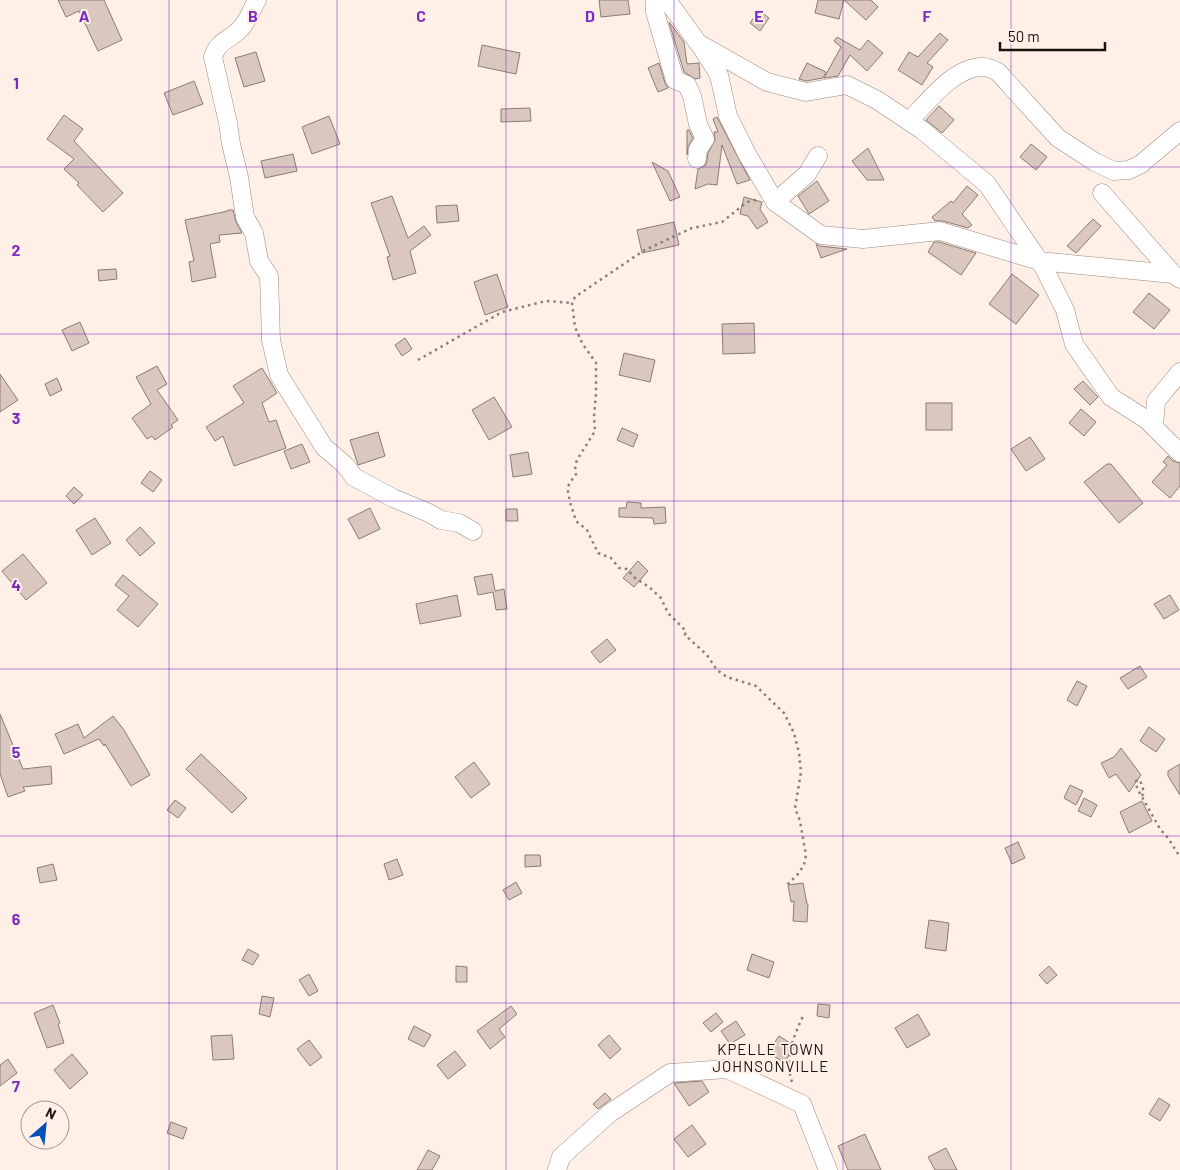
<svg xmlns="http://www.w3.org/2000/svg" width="1180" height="1170" font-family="Barlow,sans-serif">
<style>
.building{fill:#dac7be;stroke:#8d7c73}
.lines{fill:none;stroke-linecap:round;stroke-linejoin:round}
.minor-casing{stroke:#9c8b81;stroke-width:19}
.path{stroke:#8a807a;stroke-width:2.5;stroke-dasharray:2.5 4;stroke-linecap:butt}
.minor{stroke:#fff;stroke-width:18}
.grid{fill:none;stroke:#7b2cbf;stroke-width:1;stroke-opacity:0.55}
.labels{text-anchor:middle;stroke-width:4;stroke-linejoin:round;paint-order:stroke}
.quarter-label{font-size:15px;letter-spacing:1px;fill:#1a1410;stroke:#feefe7}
.grid-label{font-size:16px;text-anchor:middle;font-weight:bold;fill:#7b2cbf;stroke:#feefe7;stroke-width:4;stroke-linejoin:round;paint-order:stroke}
</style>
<rect width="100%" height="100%" fill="#feefe7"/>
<g class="building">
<polygon points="58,0 104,0 122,40 98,51 79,11 66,17"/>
<polygon points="599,0 628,0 630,14 601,17"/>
<polygon points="818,0 871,0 878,7 866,20 844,0 839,19 815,13"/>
<polygon points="759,10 769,18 760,31 750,23"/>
<polygon points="669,22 684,42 687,64 699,63 700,78 695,79 684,72"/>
<polygon points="940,33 948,40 927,63 933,67 922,85 898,70 909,52 918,57"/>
<polygon points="837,37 860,50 868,40 883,53 867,71 850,55 838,76 824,78 841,47 834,41"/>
<polygon points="482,45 520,53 516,74 478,66"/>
<polygon points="256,52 265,81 244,87 235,58"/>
<polygon points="659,63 665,83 668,88 658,92 648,68"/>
<polygon points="807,63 826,72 823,78 806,81 799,79"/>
<polygon points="194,81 203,104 173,115 164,93"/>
<polygon points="939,106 954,120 942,133 926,120"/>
<polygon points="530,108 531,121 501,122 501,109"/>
<polygon points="64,115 83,129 74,141 123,193 103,212 77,185 79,183 64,169 74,159 47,139"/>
<polygon points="329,116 340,144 312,154 302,127"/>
<polygon points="717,117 750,180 737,184 722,145 717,185 708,184 695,189 698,169 706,165 708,153 715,140 714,132 718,132 713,119"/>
<polygon points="687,130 689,130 693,138 688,147 687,155"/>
<polygon points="1031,144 1047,157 1036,170 1020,157"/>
<polygon points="868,148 884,180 867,180 852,161"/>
<polygon points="293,154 297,171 265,178 261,161"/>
<polygon points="652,162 668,171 680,197 670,201"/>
<polygon points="817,181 829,201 809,214 798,196"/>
<polygon points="967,186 978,195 962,214 972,225 968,228 943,221 935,221 932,217 951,201 953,203"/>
<polygon points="392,196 408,238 424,226 431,235 410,251 416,273 393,280 387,257 390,256 371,203"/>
<polygon points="744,197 762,202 760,209 768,222 757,229 748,216 740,214"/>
<polygon points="457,205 459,221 437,223 436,206"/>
<polygon points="228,210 233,210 236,222 242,233 219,235 220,242 210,244 216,277 192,282 189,262 194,261 185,220 228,211"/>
<polygon points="1093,219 1101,226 1076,253 1067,246"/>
<polygon points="674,222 679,245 642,253 637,230"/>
<polygon points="934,242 939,242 976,253 961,275 928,252"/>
<polygon points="816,244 820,246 847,249 821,258"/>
<polygon points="116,269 117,279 99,281 98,270"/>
<polygon points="497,274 508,307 485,315 474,282"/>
<polygon points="1012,274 1039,295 1016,324 989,304"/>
<polygon points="1149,293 1170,310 1154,329 1133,312"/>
<polygon points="80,322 89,343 72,351 62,330"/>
<polygon points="754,323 755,353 723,354 722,324"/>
<polygon points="405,338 412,349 402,356 395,345"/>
<polygon points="624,353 655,360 650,382 619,375"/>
<polygon points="157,366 167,384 157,390 178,420 171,425 173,427 155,440 152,436 147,439 132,418 151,404 136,377"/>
<polygon points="262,368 277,393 262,403 269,422 276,420 286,448 234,466 223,436 215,441 206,427 244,403 233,386"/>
<polygon points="0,374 18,400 0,412"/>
<polygon points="57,378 62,390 50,396 45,384"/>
<polygon points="1083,381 1098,397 1090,405 1074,389"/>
<polygon points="494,397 512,427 489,440 472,410"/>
<rect x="926" y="403" width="26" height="27"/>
<polygon points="1081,409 1096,422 1084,436 1069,423"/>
<polygon points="622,428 638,435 633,447 617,440"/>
<polygon points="378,432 385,456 358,465 350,440"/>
<polygon points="1030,437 1045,459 1026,471 1011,449"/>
<polygon points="302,444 310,462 291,469 284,451"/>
<polygon points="528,452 532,474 513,477 510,455"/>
<polygon points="1168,456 1173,461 1180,463 1180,486 1170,498 1152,482 1167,465 1163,462"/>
<polygon points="1107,464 1111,464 1143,503 1119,523 1084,482"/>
<polygon points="150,471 162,480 153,492 141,483"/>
<polygon points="74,487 83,495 74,504 66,496"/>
<polygon points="627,502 641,503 641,508 665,507 666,523 654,524 653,518 619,517 619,508 626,508"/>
<polygon points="370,508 380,529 359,539 348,519"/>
<polygon points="506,509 517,509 518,521 506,521"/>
<polygon points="95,518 111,543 92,555 76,530"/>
<polygon points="140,527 155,543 140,556 126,540"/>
<polygon points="23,554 47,583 26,600 2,571"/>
<polygon points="638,561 648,571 634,587 623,578"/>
<polygon points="492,574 495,591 504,589 507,609 496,610 493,592 478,595 474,577"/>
<polygon points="123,575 158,604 138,627 117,610 129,596 115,585"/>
<polygon points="457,595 461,616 420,624 416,604"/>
<polygon points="1170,595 1179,610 1164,619 1154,604"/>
<polygon points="607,639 616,650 600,663 591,652"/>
<polygon points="1140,666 1147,677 1128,689 1120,678"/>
<polygon points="1077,681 1087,686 1077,706 1067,700"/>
<polygon points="0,714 23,769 51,766 52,784 23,787 25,791 8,797 0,774"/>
<polygon points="113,716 124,730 150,775 131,786 105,744 104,746 99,739 64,754 55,734 78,724 84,738"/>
<polygon points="1149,727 1165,739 1156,752 1140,741"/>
<polygon points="1121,748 1141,775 1129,792 1116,774 1109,778 1101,763 1114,757"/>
<polygon points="201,754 247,798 232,813 186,769"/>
<polygon points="474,762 490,784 471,798 455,777"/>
<polygon points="1180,764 1180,795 1168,776 1168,771"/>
<polygon points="1070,785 1083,791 1076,805 1064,798"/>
<polygon points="1084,798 1097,805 1091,817 1078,811"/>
<polygon points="175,800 186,808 178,818 167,810"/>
<polygon points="1142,801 1152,821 1129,833 1120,812"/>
<polygon points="1018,842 1025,858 1012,864 1005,848"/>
<polygon points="525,855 540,855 541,866 525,867"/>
<polygon points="397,859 403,875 389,880 384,864"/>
<polygon points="53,864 57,880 40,883 37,868"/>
<polygon points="516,882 522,893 509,900 503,890"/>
<polygon points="803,883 807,904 808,904 807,922 793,921 794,901 791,902 788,885"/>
<polygon points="929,920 949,923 946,951 925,948"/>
<polygon points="248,949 259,955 253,965 242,960"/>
<polygon points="752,954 774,962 769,978 747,970"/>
<polygon points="456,966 467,967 467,982 456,982"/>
<polygon points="1049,966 1057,975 1047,984 1039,975"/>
<polygon points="309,974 318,991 309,996 299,980"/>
<polygon points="262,996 274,998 270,1017 259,1014"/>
<polygon points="818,1004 830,1005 829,1018 817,1016"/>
<polygon points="53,1005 60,1023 58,1024 64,1043 47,1048 34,1013"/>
<polygon points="511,1006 517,1014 499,1029 505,1037 490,1049 477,1031"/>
<polygon points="716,1013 723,1022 711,1032 703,1023"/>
<polygon points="918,1014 930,1035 907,1048 895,1028"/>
<polygon points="736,1021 745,1035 730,1044 721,1031"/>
<polygon points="414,1026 431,1035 424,1047 408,1039"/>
<polygon points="232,1035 234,1059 213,1060 211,1036"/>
<polygon points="609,1035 621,1049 610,1059 598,1045"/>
<polygon points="779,1036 795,1046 784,1063 768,1052"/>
<polygon points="309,1040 322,1057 310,1066 297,1049"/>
<polygon points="455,1051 466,1065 448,1079 437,1065"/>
<polygon points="72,1054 88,1073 70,1089 54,1070"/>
<polygon points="8,1059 17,1073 0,1086 0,1065"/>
<polygon points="702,1081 709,1092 689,1106 674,1083"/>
<polygon points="605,1093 611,1099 598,1109 593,1104"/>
<polygon points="1159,1098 1170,1105 1160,1121 1149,1114"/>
<polygon points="171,1122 187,1128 183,1139 167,1133"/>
<polygon points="692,1125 706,1144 688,1157 674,1139"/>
<polygon points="865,1134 881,1170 848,1170 838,1146"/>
<polygon points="946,1148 957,1170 935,1170 928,1157"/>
<polygon points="428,1150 440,1156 432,1170 417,1170"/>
</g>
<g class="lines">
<g class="minor-casing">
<g id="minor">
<path d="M257,0C252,9 248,21 241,28C231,40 218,40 213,57L228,123L231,144L239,177L245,217L254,233L259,261L269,276L271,340L279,375L324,447L345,465L354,477L393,498L429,513L441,520L459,523L473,531"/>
<polyline points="655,0 655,12 675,80 687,85 692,96 698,124 705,139 698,149 697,159"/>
<polyline points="667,0 698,43 767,82 806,92 847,85 877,100 922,130 987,184 1044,268 1065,310 1074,344 1111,397 1147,420 1180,453"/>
<polyline points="700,45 719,75 728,116 747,154 775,202 821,235 863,239 940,231 1039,261 1173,274 1180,279"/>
<path d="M909,121C927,103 955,65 984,67C988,67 994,70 998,72L1058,138L1095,162L1114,171L1129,170L1141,164L1180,131"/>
<polyline points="1102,193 1173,274"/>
<polyline points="775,202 807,174 818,156"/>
<polyline points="1154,427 1156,401 1180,372"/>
<polyline points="557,1170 561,1157 610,1113 670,1073 727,1069 802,1104 828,1170"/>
</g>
</g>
<g class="path">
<polyline points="756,200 747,202 722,222 692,228 643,251 575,297 572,303 575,327 582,343 596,363 596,394 594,416 595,431 577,460 575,466 576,474 569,484 568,492 570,502 576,521 587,530 598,553 611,558 619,568 627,569 635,578 649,587 661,598 668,613 686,631 685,635 707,655 717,670 727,677 756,686 784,713 794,733 799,753 801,772 795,808 800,821 806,855 804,865 798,874 786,886"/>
<polyline points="418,360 502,312 546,301 572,303"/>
<polyline points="1142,796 1144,792 1140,780 1136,781 1137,788 1160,829 1168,838 1180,857"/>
<path d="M792,1082C784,1057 794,1036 804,1014"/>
</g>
<use href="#minor" class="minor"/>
</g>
<path class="grid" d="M169,0V1170M337,0V1170M506,0V1170M674,0V1170M843,0V1170M1011,0V1170M0,167H1180M0,334H1180M0,501H1180M0,669H1180M0,836H1180M0,1003H1180"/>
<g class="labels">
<g class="quarter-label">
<text x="771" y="1055">KPELLE TOWN<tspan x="771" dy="17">JOHNSONVILLE</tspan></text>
</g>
</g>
<g class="grid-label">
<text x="84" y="22">A</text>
<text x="253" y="22">B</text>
<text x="421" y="22">C</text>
<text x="590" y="22">D</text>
<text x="759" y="22">E</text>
<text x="927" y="22">F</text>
<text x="16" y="89">1</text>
<text x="16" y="256">2</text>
<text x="16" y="424">3</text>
<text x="16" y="591">4</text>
<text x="16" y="758">5</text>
<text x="16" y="925">6</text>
<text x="16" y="1092">7</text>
</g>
<g transform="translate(45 1125) rotate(27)"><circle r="24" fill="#feefe7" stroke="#a39791"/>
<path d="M0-4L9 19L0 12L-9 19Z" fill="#054db8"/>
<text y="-8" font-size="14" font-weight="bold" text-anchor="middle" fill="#1a1410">N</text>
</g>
<path d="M1000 42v8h105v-8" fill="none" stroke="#1a1410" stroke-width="2.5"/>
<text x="1008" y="42" font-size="15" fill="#1a1410" stroke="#feefe7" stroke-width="4" paint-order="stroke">50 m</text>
</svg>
